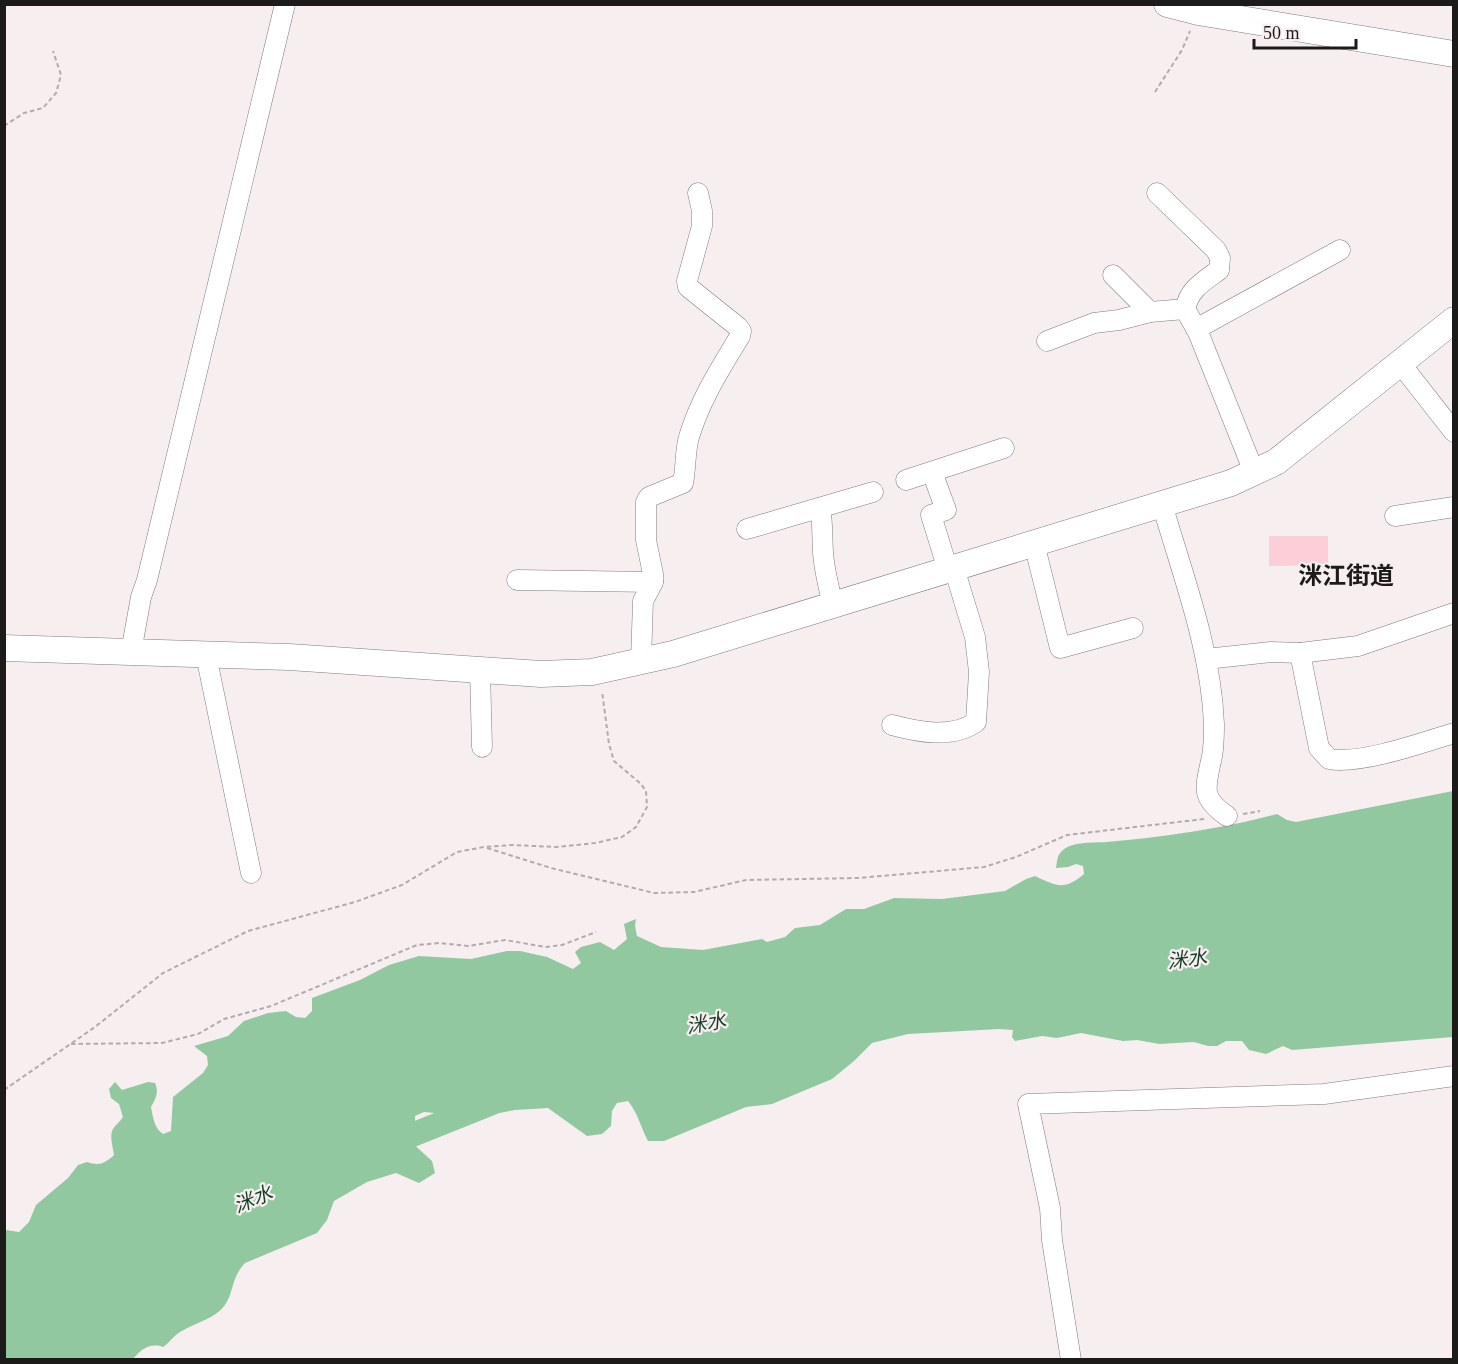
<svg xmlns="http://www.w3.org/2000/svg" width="1458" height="1364" font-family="'Times New Roman','Noto Sans SC',serif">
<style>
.green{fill:#fbced8}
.water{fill:#91c8a0}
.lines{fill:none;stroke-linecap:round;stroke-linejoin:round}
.river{stroke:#91c8a0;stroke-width:24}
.minor-casing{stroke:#827a7c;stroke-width:21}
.major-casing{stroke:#827a7c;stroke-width:27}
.path{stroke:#b2abad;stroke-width:2;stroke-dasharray:4.5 3;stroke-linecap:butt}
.minor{stroke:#fff;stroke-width:20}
.major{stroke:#fff;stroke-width:26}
.labels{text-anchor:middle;stroke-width:4.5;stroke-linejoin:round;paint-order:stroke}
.water-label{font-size:20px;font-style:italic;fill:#153e24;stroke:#f7eef0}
.district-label{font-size:24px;font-weight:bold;fill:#1d1a1a;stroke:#f7eef0}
</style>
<rect width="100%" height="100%" fill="#f7eef0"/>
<polygon class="green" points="1269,536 1328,536 1328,565 1269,566"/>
<path class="water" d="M1453,791V1037L1292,1050L1283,1046L1266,1054L1249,1050L1242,1041H1226L1217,1046H1208L1194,1042L1159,1044L1137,1040L1123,1041L1081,1033L1057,1038L1042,1036L1015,1041L1012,1037L1013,1030L999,1029L908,1034L872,1043L854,1061L832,1079L772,1104L746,1107L664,1141H648C641,1128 638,1113 628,1101L617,1103L612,1111L611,1126L602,1134L587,1136L548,1108L515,1110L478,1117L424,1112L415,1116V1131L409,1140L432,1161L435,1173L419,1183L396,1173L367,1182L334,1201L327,1220L317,1233L245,1263C231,1278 234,1292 225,1305C213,1321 191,1323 176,1335C171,1339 169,1343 163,1347C150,1342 140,1350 133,1359H5L6,1230L19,1232L29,1222L36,1205L68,1178L78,1165L87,1162C99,1166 104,1164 114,1155C113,1147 109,1136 113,1129C116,1124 120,1122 123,1117L119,1104L111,1098L109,1089L115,1082L122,1090L148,1082L155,1083C159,1092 156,1098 151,1107C153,1117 154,1128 163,1134L171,1131L173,1097L203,1073L208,1065L207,1056L194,1046L228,1036L244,1021L268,1013L286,1011L296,1017L305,1018L312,1011V998L360,980L389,965L419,956L471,959L507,951H520L547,957L573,969L581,963L575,952L581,947L600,942L614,950L627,939L624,924L636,919L635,926L637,936L661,947L703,950L762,939L767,942L785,937L795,928L820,925L846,909H864L894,898L942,899L1005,891L1026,879L1035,876C1057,886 1064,891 1084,874L1083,866L1076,864L1068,867L1056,868C1057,862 1057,855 1062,851C1072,841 1093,843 1107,842C1164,837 1222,829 1277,814L1287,820L1296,822Z"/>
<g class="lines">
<polyline class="river" points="382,1147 492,1103"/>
<g class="minor-casing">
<g id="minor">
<polyline points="1113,275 1150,312"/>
<polyline points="1185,309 1198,332 1254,472"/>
<polyline points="1196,329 1340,250"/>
<path d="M1047,341L1094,323L1119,320L1150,312L1185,309C1190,288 1203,282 1219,270L1220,258L1216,250L1157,193"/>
<polyline points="1400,363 1454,432"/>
<polyline points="932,472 946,510 931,515 948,570"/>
<polyline points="906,480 1004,448"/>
<path d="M1162,504C1183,576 1211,649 1214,724C1214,736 1214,750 1211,761C1205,789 1201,798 1227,816"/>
<path d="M820,508C823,523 822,537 823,552C824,570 829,588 833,605"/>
<polyline points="1395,516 1454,507"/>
<polyline points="747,529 873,492"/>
<polyline points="1034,543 1060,648 1133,628"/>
<polyline points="517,580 653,582"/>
<polyline points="131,652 141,597 147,580 285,4"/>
<path d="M1300,653L1319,748L1329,759C1359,765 1422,743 1454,733"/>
<polyline points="206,655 251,873"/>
<polyline points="1206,659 1271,652 1300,653 1358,646 1454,613"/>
<path d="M641,661L643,601L653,582V574L646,540V502L649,497L683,483C686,469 685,450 689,437C700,400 720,369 740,336L741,331L738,327L688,287L687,281L702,226V211L698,193"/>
<polyline points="480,670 482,747"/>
<path d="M892,725C918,732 952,739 976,722L979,672L975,637L954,568"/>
<polyline points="1071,1360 1052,1240 1050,1208 1028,1104 1324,1094 1454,1076"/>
</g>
</g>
<g class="major-casing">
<g id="major">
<polyline points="1167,4 1198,12 1454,54"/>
<polyline points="4,648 289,657 541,674 592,672 673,654 1231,483 1276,462 1454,320"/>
</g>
</g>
<g class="path">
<polyline points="1155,92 1182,50 1190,31"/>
<polyline points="4,126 24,113 43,108 56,93 61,75 53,51"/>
<polyline points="1243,814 1260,811"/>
<polyline points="487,848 551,868 654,893 694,892 746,880 858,878 984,867 1016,857 1067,835 1204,819"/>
<polyline points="71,1044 162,1043 198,1034 224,1019 271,1006 417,945 440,943 468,946 505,940 546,947 562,945 596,932"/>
<polyline points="4,1090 95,1027 163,973 248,931 355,902 402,885 457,852 484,847 512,845 556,847 595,843 622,837 636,827 647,807 646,791 641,784 614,761 609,744 602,691"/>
</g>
<use href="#minor" class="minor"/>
<use href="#major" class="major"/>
</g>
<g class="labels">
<g class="water-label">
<text transform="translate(1187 959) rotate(-7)" y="7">洣水</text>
<text transform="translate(706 1023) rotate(-10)" y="7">洣水</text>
<text transform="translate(253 1199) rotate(-22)" y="7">洣水</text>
</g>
<g class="district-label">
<text x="1346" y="584">洣江街道</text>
</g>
</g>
<rect width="1458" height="1364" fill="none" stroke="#1d1a1a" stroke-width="12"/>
<path d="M1254 39v9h102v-9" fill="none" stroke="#1d1a1a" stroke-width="3"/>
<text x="1263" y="39" font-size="18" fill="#1d1a1a" stroke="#f7eef0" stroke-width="4.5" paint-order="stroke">50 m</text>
</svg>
